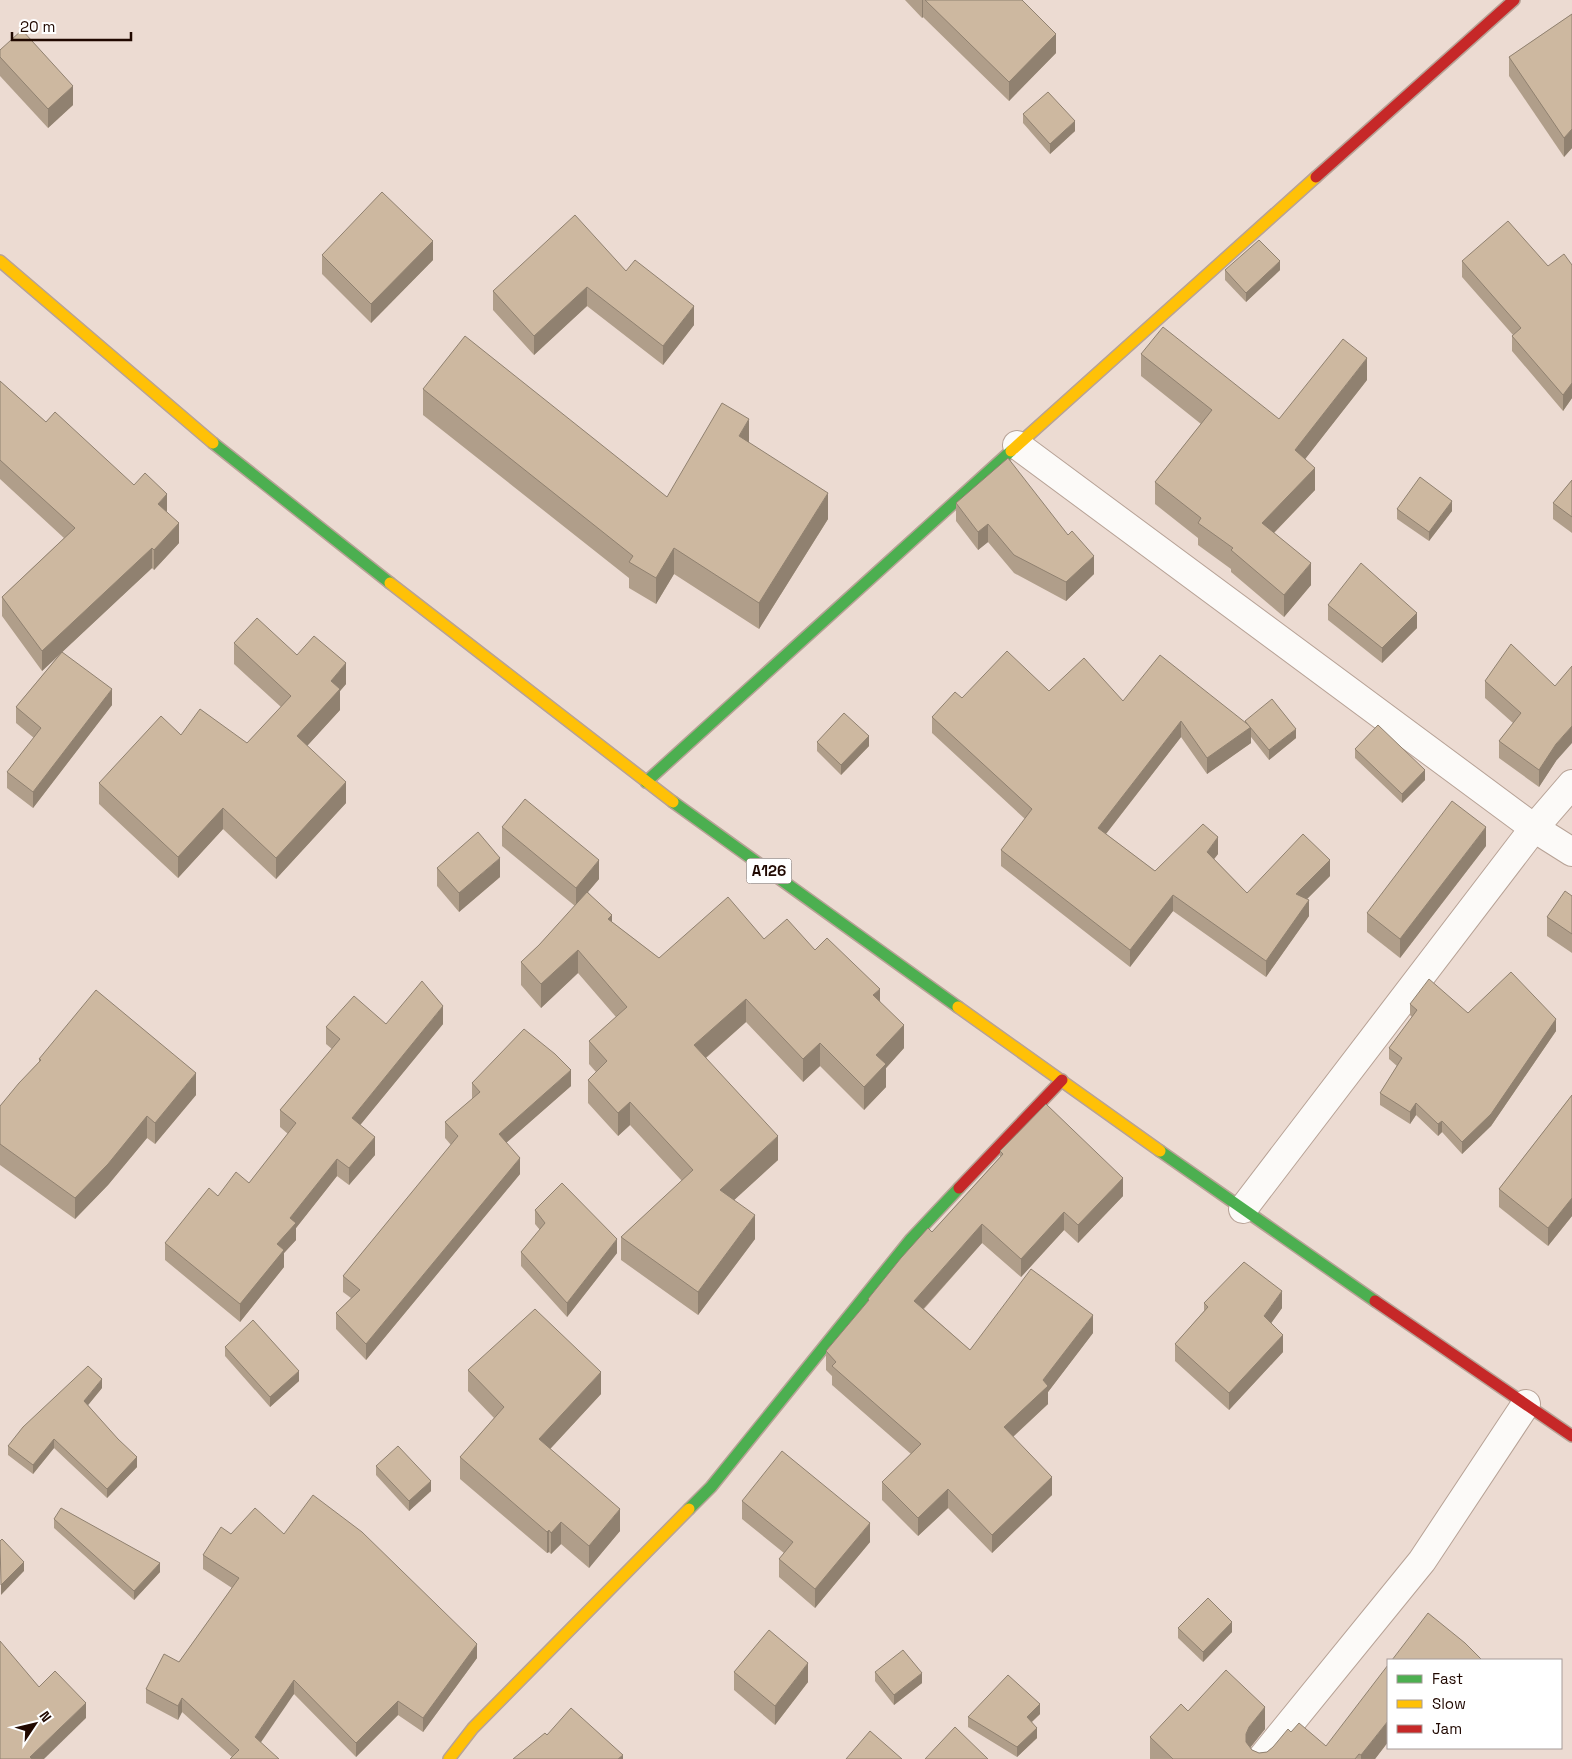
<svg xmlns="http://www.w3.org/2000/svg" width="1572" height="1759" font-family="'Space Grotesk',sans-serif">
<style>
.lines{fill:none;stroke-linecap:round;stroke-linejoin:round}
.street-casing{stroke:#b7a296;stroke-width:30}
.fast-casing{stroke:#b7a296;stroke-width:14}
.slow-casing{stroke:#b7a296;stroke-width:14}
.jam-casing{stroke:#b7a296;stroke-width:14}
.street{stroke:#fcfaf8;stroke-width:28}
.fast{stroke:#4caf50;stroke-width:11}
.slow{stroke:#ffc107;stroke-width:11}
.jam{stroke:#c62828;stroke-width:11}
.wall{fill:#b09e8a}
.shaded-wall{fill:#908170}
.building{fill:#cdb8a0;stroke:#908170}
.labels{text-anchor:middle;stroke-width:4.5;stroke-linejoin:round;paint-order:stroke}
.shield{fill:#fff;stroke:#63524c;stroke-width:1}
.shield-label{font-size:15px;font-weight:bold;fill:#200800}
</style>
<rect width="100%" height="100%" fill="#ecdbd2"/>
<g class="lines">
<g class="street-casing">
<g id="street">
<polyline points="1017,445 1534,828 1572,852"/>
<polyline points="1243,1209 1534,828 1572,784"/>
<polyline points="1261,1759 1422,1561 1526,1404"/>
</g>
</g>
<g class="fast-casing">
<g id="fast">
<polyline points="213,443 390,583"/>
<polyline points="646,782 1011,451"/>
<polyline points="673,802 958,1007"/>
<polyline points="1160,1151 1375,1301"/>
<polyline points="689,1509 711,1487 911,1239 959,1188"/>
</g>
</g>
<g class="slow-casing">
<g id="slow">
<polyline points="0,261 213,443"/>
<polyline points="1011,451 1316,177"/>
<polyline points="390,583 673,802"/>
<polyline points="958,1007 1160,1151"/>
<polyline points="449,1759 473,1728 689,1509"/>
</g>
</g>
<g class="jam-casing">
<g id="jam">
<polyline points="1316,177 1514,0"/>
<polyline points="959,1188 1062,1080"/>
<polyline points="1375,1301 1572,1436"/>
</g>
</g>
<use href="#street" class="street"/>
<use href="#fast" class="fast"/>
<use href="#slow" class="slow"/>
<use href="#jam" class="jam"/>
</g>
<g class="wall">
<polygon points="905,0 1022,0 1056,53 1009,101 923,17 922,18"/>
<polygon points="1572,14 1572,148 1564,157 1509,76 1509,57"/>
<polygon points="0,50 73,105 48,128 0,76"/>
<polygon points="1023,114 1075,131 1050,154 1023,123"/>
<polygon points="322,255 433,260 371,323 322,274"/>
<polygon points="1462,261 1548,266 1572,265 1572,398 1563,411 1512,351 1512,336 1513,335 1462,277"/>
<polygon points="1225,270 1280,270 1246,302 1225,280"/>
<polygon points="626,271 694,325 663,365 587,306 534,355 493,310 493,291"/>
<polygon points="1141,354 1279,419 1367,380 1305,459 1315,490 1274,533 1311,585 1284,617 1231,572 1231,569 1198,545 1198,538 1155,504 1155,482 1201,424 1141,376"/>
<polygon points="0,381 46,422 134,485 167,512 179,543 154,570 152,568 62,652 112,705 33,808 7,788 7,772 34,738 16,723 16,707 60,654 42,671 2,616 2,597 64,538 0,479"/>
<polygon points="423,389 667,497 749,443 828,519 759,629 674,574 656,604 629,588 629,578 423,415"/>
<polygon points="1572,480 1572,533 1553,519 1553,503"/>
<polygon points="956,503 1068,535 1094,574 1066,601 1014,573 988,542 978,550 956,521"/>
<polygon points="1397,509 1452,511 1429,541 1397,519"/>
<polygon points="1328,605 1417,628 1382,663 1328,620"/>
<polygon points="234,643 297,655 346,684 340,691 340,710 307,746 346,803 276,879 223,829 178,878 99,804 99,783 181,735 247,743 281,707 234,664"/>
<polygon points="1485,681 1555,686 1556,761 1539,787 1499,758 1499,741 1513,723 1485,698"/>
<polygon points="1049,691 1245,722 1245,721 1296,738 1269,760 1251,737 1251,743 1207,774 1181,737 1106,834 1155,871 1218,854 1214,859 1247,893 1330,876 1307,899 1309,916 1266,977 1173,911 1130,967 1001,866 1001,850 1025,819 932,733 932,717 962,698"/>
<polygon points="817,742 869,746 841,775 817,751"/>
<polygon points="1355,749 1425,780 1402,803 1355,758"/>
<polygon points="502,827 599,879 588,892 612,922 659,958 764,939 815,950 880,1001 904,1048 886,1068 886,1087 864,1110 820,1066 803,1082 746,1022 706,1058 778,1160 734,1200 755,1239 698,1315 621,1260 621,1237 682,1181 630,1125 618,1136 588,1103 588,1080 596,1072 589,1064 589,1041 616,1017 578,973 541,1008 521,985 521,962 539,945 575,906 502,846"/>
<polygon points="1486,846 1400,958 1367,932 1367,913"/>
<polygon points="437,868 500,877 459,912 437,886"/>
<polygon points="1572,896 1572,953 1547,936 1547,917"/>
<polygon points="1410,1004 1468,1013 1556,1031 1491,1126 1462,1154 1442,1132 1438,1136 1416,1115 1410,1124 1380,1105 1380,1093 1397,1066 1389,1059 1389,1048 1412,1017 1410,1015"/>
<polygon points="386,1024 443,1024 360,1125 375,1155 349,1185 337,1176 296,1228 296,1240 284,1253 284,1267 240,1322 165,1260 165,1243 218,1196 249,1183 288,1134 280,1127 280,1110 332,1049 326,1044 326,1027"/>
<polygon points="39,1059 196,1095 155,1144 147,1138 108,1185 75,1219 0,1165 0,1106 39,1062"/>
<polygon points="472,1083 571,1086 506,1143 520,1174 366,1360 336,1329 336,1313 351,1298 343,1292 343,1276 451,1145 445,1138 445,1122 472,1099"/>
<polygon points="1572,1095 1572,1216 1548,1246 1499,1207 1499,1189"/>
<polygon points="1000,1151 1123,1196 1078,1243 1064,1230 1021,1277 982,1243 924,1309 970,1350 1093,1333 1048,1392 1048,1404 1013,1437 1052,1495 992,1553 948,1508 918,1536 882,1500 882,1482 911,1454 832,1385 832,1376 826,1370 826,1351 868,1302 868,1299 932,1232 1000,1157"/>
<polygon points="535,1210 617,1253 567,1317 521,1266 521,1252 540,1230 535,1224"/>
<polygon points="1204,1303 1282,1308 1271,1323 1283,1352 1229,1410 1175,1361 1175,1344 1204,1311"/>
<polygon points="225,1347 299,1381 270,1407 225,1356"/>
<polygon points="468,1370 601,1394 550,1449 620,1531 589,1568 561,1544 551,1554 549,1552 547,1553 460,1479 460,1457 494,1418 468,1391"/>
<polygon points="102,1388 88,1405 137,1467 107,1498 54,1448 33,1474 8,1455 8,1446"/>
<polygon points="376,1466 431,1491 409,1511 376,1475"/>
<polygon points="742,1501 870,1542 815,1608 779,1577 779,1559 784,1553 742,1519"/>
<polygon points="54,1519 160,1572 134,1600 54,1528"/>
<polygon points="231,1534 284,1534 477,1658 423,1732 398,1715 356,1757 294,1694 232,1757 182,1712 178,1720 146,1703 146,1689 179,1662 232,1588 203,1569 203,1555"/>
<polygon points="1178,1628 1232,1632 1203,1662 1178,1638"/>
<polygon points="734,1672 808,1682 775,1725 734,1690"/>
<polygon points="875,1672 922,1683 894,1705 875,1681"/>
<polygon points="1188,1711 1265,1729 1250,1748 1252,1750 1259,1753 1267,1752 1291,1732 1326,1746 1388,1742 1375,1759 1150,1759 1150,1737"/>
<polygon points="1040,1714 1032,1722 1037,1738 1017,1757 968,1727 968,1717"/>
</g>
<g class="shaded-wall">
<polygon points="922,0 923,0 923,17 922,18"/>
<polygon points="1056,34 1056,53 1009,101 1009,82"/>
<polygon points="73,86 73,105 48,128 48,109"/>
<polygon points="1075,121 1075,131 1050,154 1050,144"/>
<polygon points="1572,129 1572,148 1564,157 1564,138"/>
<polygon points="433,241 433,260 371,323 371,304"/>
<polygon points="1280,261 1280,270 1246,302 1246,293"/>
<polygon points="587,287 587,306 534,355 534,336"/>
<polygon points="694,306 694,325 663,365 663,346"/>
<polygon points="1367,358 1367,380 1295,472 1295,450"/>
<polygon points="1572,383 1572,398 1563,411 1563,395"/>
<polygon points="749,419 749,445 739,436"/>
<polygon points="1315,468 1315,490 1262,545 1262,523"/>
<polygon points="828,493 828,519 759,629 759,603"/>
<polygon points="167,494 167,513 158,504"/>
<polygon points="1452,501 1452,511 1429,541 1429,532"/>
<polygon points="179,523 179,543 154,570 154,550"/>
<polygon points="988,524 988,542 978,550 978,532"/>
<polygon points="152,548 152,568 42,671 42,651"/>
<polygon points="674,548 674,574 656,604 656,578"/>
<polygon points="1094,556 1094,574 1066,601 1066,582"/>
<polygon points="1311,563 1311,585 1284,617 1284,595"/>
<polygon points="1417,613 1417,628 1382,663 1382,648"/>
<polygon points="346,663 346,684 340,691 340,710 297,757 297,736 331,681"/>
<polygon points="112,689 112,705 33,808 33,792"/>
<polygon points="1181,721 1181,737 1098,844 1098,828"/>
<polygon points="1572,726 1572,743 1556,761 1539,787 1539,770 1556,744"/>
<polygon points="1251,727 1251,743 1207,774 1207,758"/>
<polygon points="1296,729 1296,738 1269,760 1269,750"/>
<polygon points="869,736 869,746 841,775 841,765"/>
<polygon points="1425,770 1425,780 1402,803 1402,794"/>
<polygon points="346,782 346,803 276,879 276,858"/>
<polygon points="223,808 223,829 178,878 178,857"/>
<polygon points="1486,827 1486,846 1400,958 1400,939"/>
<polygon points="1218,837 1218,854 1207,868 1207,852"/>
<polygon points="500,858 500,877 459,912 459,893"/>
<polygon points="599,860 599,879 576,906 576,888"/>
<polygon points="1330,860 1330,876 1296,910 1296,894"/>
<polygon points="1173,895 1173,911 1130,967 1130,950"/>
<polygon points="1309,900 1309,916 1266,977 1266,961"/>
<polygon points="612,915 612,939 608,919"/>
<polygon points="578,950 578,973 541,1008 541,984"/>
<polygon points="880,989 880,1012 873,995"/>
<polygon points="746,999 746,1022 694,1068 694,1045"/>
<polygon points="443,1006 443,1024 352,1135 352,1118"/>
<polygon points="1556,1019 1556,1031 1491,1126 1462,1154 1462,1142"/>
<polygon points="904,1025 904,1048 886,1068 886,1087 864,1110 864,1087 876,1055"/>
<polygon points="820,1043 820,1066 803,1082 803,1059"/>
<polygon points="571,1070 571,1086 499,1149 499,1134"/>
<polygon points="196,1073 196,1095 155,1144 155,1123"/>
<polygon points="630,1102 630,1125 618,1136 618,1113"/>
<polygon points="1416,1103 1416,1115 1410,1124 1410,1112"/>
<polygon points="147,1116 147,1138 108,1185 75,1219 75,1198"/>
<polygon points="1442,1121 1442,1132 1438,1136 1438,1124"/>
<polygon points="778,1136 778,1160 720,1213 720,1190"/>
<polygon points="375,1137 375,1155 349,1185 349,1168"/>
<polygon points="520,1158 520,1174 366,1360 366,1344"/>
<polygon points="337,1159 337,1176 296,1228 296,1240 284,1253 284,1267 240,1322 240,1304 277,1244 290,1218"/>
<polygon points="1123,1178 1123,1196 1078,1243 1078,1225"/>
<polygon points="1572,1198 1572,1216 1548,1246 1548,1228"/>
<polygon points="1064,1212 1064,1230 1021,1277 1021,1259"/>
<polygon points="755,1215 755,1239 698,1315 698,1292"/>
<polygon points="982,1224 982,1243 914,1319 914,1301"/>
<polygon points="617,1239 617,1253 567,1317 567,1303"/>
<polygon points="1282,1291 1282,1308 1264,1333 1264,1316"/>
<polygon points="1093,1315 1093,1333 1048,1392 1048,1404 1004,1445 1004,1427 1043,1380"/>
<polygon points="1283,1335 1283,1352 1229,1410 1229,1393"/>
<polygon points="299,1371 299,1381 270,1407 270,1397"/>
<polygon points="601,1372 601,1394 539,1461 539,1439"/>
<polygon points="102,1379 102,1388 84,1410 84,1401"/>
<polygon points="54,1439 54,1448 33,1474 33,1465"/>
<polygon points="137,1457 137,1467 107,1498 107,1489"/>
<polygon points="1052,1477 1052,1495 992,1553 992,1535"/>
<polygon points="431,1481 431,1491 409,1511 409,1501"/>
<polygon points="948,1489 948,1508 918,1536 918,1518"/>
<polygon points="620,1509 620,1531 589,1568 589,1546"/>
<polygon points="561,1522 561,1544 551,1554 551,1533"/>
<polygon points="870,1523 870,1542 815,1608 815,1589"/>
<polygon points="549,1530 549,1552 547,1553 547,1532"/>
<polygon points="24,1562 24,1571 1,1595 1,1585"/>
<polygon points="160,1563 160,1572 134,1600 134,1591"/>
<polygon points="1232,1622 1232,1632 1203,1662 1203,1652"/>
<polygon points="477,1644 477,1658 423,1732 423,1718"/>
<polygon points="808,1663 808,1682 775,1725 775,1706"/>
<polygon points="922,1673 922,1683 894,1705 894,1695"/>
<polygon points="294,1680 294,1694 255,1751 255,1737"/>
<polygon points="182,1698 182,1712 178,1720 178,1706"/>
<polygon points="398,1701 398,1715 356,1757 356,1743"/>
<polygon points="86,1703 86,1718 44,1759 30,1759 30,1757"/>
<polygon points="1040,1704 1040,1714 1027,1726 1027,1717"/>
<polygon points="1265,1707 1265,1729 1249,1749 1246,1756 1246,1734 1249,1727"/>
<polygon points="1388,1721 1388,1742 1375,1759 1361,1759 1361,1755"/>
<polygon points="1037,1728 1037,1738 1017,1757 1017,1747"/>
<polygon points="623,1755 623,1759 618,1759"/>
</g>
<g class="building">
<polygon points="925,0 1022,0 1056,34 1009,82"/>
<polygon points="1572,14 1572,129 1564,138 1509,57"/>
<polygon points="22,30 73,86 48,109 0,57 0,50"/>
<polygon points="1048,92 1075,121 1050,144 1023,114"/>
<polygon points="382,192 433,241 371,304 322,255"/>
<polygon points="575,215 626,271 635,260 694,306 663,346 587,287 534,336 493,291"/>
<polygon points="1508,221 1548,266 1564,254 1572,265 1572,383 1563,395 1512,336 1521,328 1462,261"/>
<polygon points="1259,240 1280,261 1246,293 1225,270"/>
<polygon points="1163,327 1279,419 1343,339 1367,358 1295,450 1315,468 1262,523 1311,563 1284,595 1231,550 1233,548 1198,523 1201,518 1155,482 1212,410 1141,354"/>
<polygon points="465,336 667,497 722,403 749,419 739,436 828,493 759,603 674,548 656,578 629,562 633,556 423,389"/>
<polygon points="0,381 46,422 55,412 134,485 145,473 167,494 158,504 179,523 154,550 152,548 42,651 2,597 75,528 0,460"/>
<polygon points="1008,458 1068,535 1072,531 1094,556 1066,582 1014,555 988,524 978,532 956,503"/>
<polygon points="1420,477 1452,501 1429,532 1397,509"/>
<polygon points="1572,480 1572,517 1553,503"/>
<polygon points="1361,563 1417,613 1382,648 1328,605"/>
<polygon points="257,618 297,655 314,636 346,663 331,681 340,689 297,736 346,782 276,858 223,808 178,857 99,783 161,716 181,735 200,709 247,743 291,696 234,643"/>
<polygon points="1511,644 1555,686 1572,666 1572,726 1556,744 1539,770 1499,741 1521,713 1485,681"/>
<polygon points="1007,651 1049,691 1084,658 1123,701 1160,655 1251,727 1207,758 1181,721 1098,828 1155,871 1203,824 1218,837 1207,852 1247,893 1303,834 1330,860 1296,894 1309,900 1266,961 1173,895 1130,950 1001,850 1032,809 932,717 955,692 962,698"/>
<polygon points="62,652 112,689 33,792 7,772 41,728 16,707"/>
<polygon points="1272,699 1296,729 1269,750 1245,721"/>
<polygon points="844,713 869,736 841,765 817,742"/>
<polygon points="1378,725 1425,770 1402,794 1355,749"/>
<polygon points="525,799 599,860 576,888 502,827"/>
<polygon points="1452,801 1486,827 1400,939 1367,913"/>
<polygon points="478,832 500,858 459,893 437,868"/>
<polygon points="1565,891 1572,896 1572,934 1547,917"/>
<polygon points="587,892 612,915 608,919 659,958 728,897 764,939 787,919 815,950 827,938 880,989 873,995 904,1025 876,1055 886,1064 864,1087 820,1043 803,1059 746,999 694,1045 778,1136 720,1190 755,1215 698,1292 621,1237 693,1170 630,1102 618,1113 588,1080 607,1061 589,1041 627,1007 578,950 541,984 521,962 539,945"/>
<polygon points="1511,972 1556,1019 1491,1114 1462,1142 1442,1121 1438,1124 1416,1103 1410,1112 1380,1093 1402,1058 1389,1048 1417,1010 1410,1004 1429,979 1468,1013"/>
<polygon points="422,981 443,1006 352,1118 375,1137 349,1168 337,1159 290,1218 296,1223 277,1244 284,1250 240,1304 165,1243 209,1188 218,1196 236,1172 249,1183 296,1123 280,1110 340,1039 326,1027 354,996 386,1024"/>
<polygon points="96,990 196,1073 155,1123 147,1116 108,1164 75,1198 0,1144 0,1106 19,1083 41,1060 39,1059"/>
<polygon points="524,1029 555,1054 571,1070 499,1134 520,1158 366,1344 336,1313 360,1290 343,1276 458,1136 445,1122 480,1092 472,1083"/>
<polygon points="1572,1095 1572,1198 1548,1228 1499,1189"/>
<polygon points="1046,1104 1123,1178 1078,1225 1064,1212 1021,1259 982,1224 914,1301 970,1350 1031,1269 1093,1315 1043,1380 1048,1386 1004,1427 1052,1477 992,1535 948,1489 918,1518 882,1482 921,1444 832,1366 836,1362 826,1351 869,1300 868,1299 901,1258 928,1228 932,1232 1003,1154 1000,1151"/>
<polygon points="562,1183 617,1239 567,1303 521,1252 545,1223 535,1210"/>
<polygon points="1244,1262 1282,1291 1264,1316 1283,1335 1229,1393 1175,1344 1208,1307 1204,1303"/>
<polygon points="535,1309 601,1372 539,1439 620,1509 589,1546 561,1522 551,1533 549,1530 547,1532 460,1457 504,1407 468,1370"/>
<polygon points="253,1320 299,1371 270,1397 225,1347"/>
<polygon points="88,1366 102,1379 84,1401 118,1439 137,1457 107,1489 54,1439 33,1465 8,1446 23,1427"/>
<polygon points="398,1446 431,1481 409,1501 376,1466"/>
<polygon points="782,1451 870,1523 815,1589 779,1559 793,1542 742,1501"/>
<polygon points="313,1495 362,1532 477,1644 423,1718 398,1701 356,1743 294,1680 255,1737 279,1759 230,1759 239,1750 182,1698 178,1706 146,1689 164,1654 179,1662 239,1578 203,1555 221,1527 231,1534 255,1508 284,1534"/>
<polygon points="61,1508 160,1563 134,1591 54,1519"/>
<polygon points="2,1539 24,1562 1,1585 0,1541"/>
<polygon points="1208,1598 1232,1622 1203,1652 1178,1628"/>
<polygon points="1428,1613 1465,1643 1482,1660 1392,1660"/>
<polygon points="769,1630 808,1663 775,1706 734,1672"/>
<polygon points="0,1641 39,1687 55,1671 86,1703 30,1757 32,1759 0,1759"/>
<polygon points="903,1650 922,1673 894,1695 875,1672"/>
<polygon points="1388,1665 1388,1721 1361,1755 1359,1754 1355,1759 1173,1759 1150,1737 1181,1704 1188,1711 1226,1670 1265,1707 1249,1727 1246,1734 1246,1742 1252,1750 1259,1753 1267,1752 1273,1747 1288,1729 1291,1732 1299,1723 1326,1746"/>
<polygon points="1008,1675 1040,1704 1027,1717 1037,1728 1017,1747 968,1717"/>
<polygon points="571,1708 623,1755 618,1759 513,1759 545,1733 547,1735"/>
<polygon points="955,1727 988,1759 925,1759"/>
<polygon points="870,1731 902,1759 846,1759"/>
</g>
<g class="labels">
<rect class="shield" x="746.5" y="858.5" width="45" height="25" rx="4"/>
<g class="shield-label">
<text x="769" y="876">A126</text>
</g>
</g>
<rect x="1387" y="1659" width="175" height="90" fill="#ffffff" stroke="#a69c99"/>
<rect x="1397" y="1675" width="25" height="8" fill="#4caf50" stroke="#a69c99"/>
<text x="1432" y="1684" font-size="15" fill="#200800">Fast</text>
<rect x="1397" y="1700" width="25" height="8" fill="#ffc107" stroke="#a69c99"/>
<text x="1432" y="1709" font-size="15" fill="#200800">Slow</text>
<rect x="1397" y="1725" width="25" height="8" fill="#c62828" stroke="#a69c99"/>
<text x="1432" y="1734" font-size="15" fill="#200800">Jam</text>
<g transform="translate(35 1724) rotate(55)" stroke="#ffffff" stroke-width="4" paint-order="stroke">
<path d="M0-4L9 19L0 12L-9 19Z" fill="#200800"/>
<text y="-8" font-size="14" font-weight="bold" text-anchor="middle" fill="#200800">N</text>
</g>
<path d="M12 32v8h119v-8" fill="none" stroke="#200800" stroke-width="2.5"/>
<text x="20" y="32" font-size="15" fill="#200800" stroke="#ffffff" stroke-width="4" paint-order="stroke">20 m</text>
</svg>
